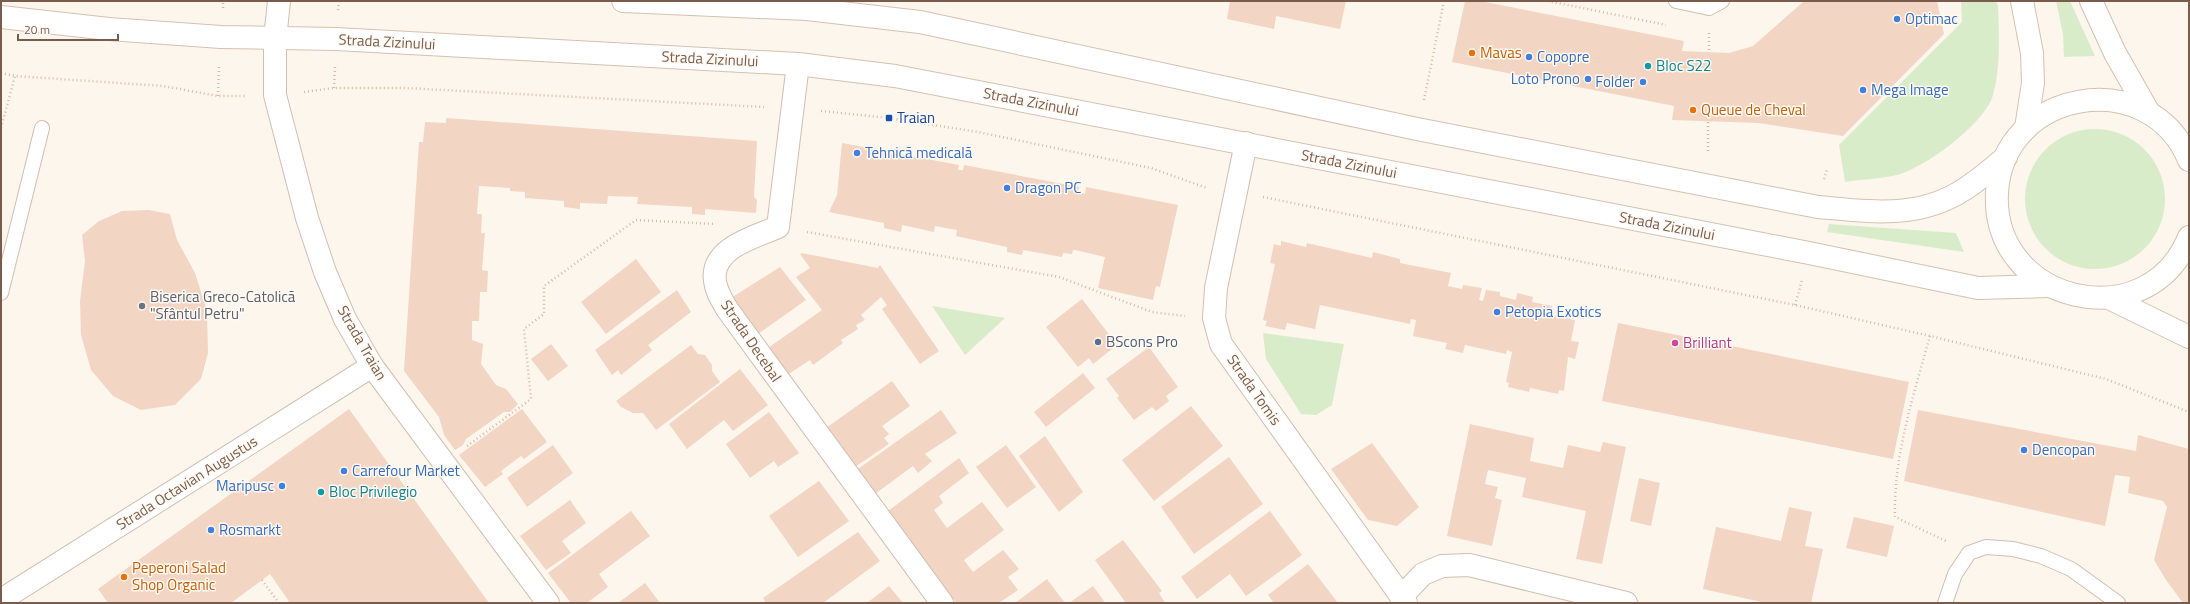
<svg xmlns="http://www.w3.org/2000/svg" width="2190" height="604" font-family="'Titillium Web',sans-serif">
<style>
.green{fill:#d8ecc9}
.building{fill:#f3d5c3}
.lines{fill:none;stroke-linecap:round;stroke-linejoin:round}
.lane-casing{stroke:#d1beb0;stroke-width:16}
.street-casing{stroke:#d1beb0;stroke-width:24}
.secondary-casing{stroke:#d6c0b0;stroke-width:24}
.path{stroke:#d9b8a5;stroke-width:2.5;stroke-dasharray:1 3;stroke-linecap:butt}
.lane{stroke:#fff;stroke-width:14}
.street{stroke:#fff;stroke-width:22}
.secondary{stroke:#fff;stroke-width:22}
.shop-dot{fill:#3f7fe0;stroke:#fffaf3;stroke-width:1.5}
.food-dot{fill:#e8710a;stroke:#fffaf3;stroke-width:1.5}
.culture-dot{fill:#0f9aa8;stroke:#fffaf3;stroke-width:1.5}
.transit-dot{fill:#1a4fb4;stroke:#fffaf3;stroke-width:1.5}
.worship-dot{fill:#6b7280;stroke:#fffaf3;stroke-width:1.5}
.service-dot{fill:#5c6f8a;stroke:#fffaf3;stroke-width:1.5}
.hotel-dot{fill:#d1479c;stroke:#fffaf3;stroke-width:1.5}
.labels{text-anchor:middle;stroke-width:3;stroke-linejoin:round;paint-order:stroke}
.shop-label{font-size:15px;fill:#366cbe;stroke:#fffaf3;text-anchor:start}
.street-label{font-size:15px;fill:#7a5c4d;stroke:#fffaf3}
.food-label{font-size:15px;fill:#c56008;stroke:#fffaf3;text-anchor:start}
.culture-label{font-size:15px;fill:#0d838f;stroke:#fffaf3;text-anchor:start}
.transit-label{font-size:15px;fill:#164399;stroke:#fffaf3;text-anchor:start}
.worship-label{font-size:15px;fill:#5b616d;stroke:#fffaf3;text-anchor:start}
.service-label{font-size:15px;fill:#4e5e75;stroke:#fffaf3;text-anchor:start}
.hotel-label{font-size:15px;fill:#b23c85;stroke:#fffaf3;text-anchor:start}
</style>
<rect width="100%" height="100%" fill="#fdf6ec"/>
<g class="green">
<path d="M1961,1H1996L1998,6C1999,33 2001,72 1992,98C1981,126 1926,167 1897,175C1880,179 1862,179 1845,182L1839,145L1962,22Z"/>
<polygon points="2056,1 2070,1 2095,56 2064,57 2063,34"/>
<circle cx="2095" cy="199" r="70"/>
<polygon points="1829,224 1956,233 1964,252 1827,232"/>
<polygon points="932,306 1005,318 965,355"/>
<polygon points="1263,333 1344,344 1332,405 1316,415 1301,414 1266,359"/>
</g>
<g class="building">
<polygon points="1230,1 1346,1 1340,29 1276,16 1274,29 1227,19"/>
<polygon points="1465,1 1480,1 1684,41 1682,51 1729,53 1753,46 1804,1 1937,1 1944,34 1843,136 1758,123 1672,120 1674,106 1452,62"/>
<polygon points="446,118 757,141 754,197 757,200 756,213 705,209 705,215 692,214 692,207 637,204 638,197 608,196 607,204 580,203 580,209 564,207 564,201 525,198 525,192 510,191 510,188 479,186 477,214 482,214 481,233 485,233 482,270 488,271 487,292 480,292 479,321 472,321 472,340 483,344 481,364 496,385 506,389 518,404 510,412 504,412 466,439 463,445 455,450 444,435 439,417 404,371 419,142 423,142 425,122 446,123"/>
<polygon points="842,143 959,165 958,170 963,170 964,165 1079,187 1078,192 1085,194 1086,187 1178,205 1160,287 1156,286 1153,300 1098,288 1105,257 1075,250 1073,250 1072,254 1063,253 1062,257 1023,250 1022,255 1007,252 1007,247 956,236 957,230 935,226 934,232 902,225 901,232 884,228 884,223 829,212 837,195"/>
<polygon points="149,210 170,214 177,240 195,273 207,311 208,353 201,379 175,405 141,410 113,396 91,370 81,335 80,301 85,261 82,235 99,221 122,211"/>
<polygon points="1281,241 1306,247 1307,243 1372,258 1373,252 1400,259 1400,263 1451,273 1448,286 1462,289 1463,285 1482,288 1479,300 1483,301 1486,290 1500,292 1500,296 1516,300 1517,293 1533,297 1532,302 1552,306 1550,315 1575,320 1571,341 1579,342 1575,359 1568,357 1564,391 1559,390 1558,394 1530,388 1529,392 1508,387 1509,383 1506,382 1512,352 1507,350 1506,354 1465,345 1463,353 1445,349 1447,343 1413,336 1416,320 1411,319 1410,324 1320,305 1315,329 1287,323 1285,330 1265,326 1267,321 1263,320 1275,264 1270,263 1274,244 1281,246"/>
<polygon points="802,253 878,268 880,265 939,351 920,364 882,309 887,305 881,297 861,315 865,320 856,325 858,329 841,340 843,343 813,365 810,360 787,375 768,348 822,310 796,277 810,268 800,254"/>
<polygon points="636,259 661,292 606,334 581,302"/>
<polygon points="780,267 806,300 758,334 731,298"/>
<polygon points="677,290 691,312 648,345 652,350 621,375 618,370 612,375 595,350"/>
<polygon points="1082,299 1117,345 1093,364 1089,358 1078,367 1046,327"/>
<polygon points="1618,323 1909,382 1893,459 1602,401"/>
<polygon points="551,344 568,366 548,381 531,359"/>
<polygon points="691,345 698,354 705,355 712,365 712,371 720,382 656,430 643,413 633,413 621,407 616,401"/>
<polygon points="1149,347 1178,387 1166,396 1169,401 1156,411 1152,407 1134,420 1117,398 1119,396 1106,379"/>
<polygon points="740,369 768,405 733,431 724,420 687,449 669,424"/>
<polygon points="1083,373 1095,388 1046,427 1034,412"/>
<polygon points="892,381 910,406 882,426 889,434 884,438 889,444 855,467 826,428"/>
<polygon points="1191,406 1223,446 1154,501 1122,460"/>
<polygon points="349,409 489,603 290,603 270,574 231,603 108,603 98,589"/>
<polygon points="522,409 547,442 524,459 521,456 501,471 503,474 485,487 459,455"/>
<polygon points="941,410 957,433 925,454 932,461 918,473 913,466 875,494 858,469"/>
<polygon points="1918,410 2136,451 2138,435 2189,449 2189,603 2183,603 2166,580 2154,560 2167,507 2163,501 2128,493 2130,477 2115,475 2105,526 1904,481"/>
<polygon points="769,412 799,453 778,467 774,461 750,478 726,444"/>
<polygon points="1470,424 1534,438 1530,461 1563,468 1568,445 1600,452 1603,442 1626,447 1602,564 1576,559 1586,511 1522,497 1526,478 1488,470 1485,484 1498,487 1495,498 1502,500 1492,546 1447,536"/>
<polygon points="1045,436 1083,492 1059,512 1019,456"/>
<polygon points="1372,443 1419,507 1397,526 1368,520 1331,469"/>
<polygon points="553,445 573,473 527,507 507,478"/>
<polygon points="1006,445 1036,487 1007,508 976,467"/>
<polygon points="1229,457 1263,504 1194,554 1161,507"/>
<polygon points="959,458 969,473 939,496 943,503 934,510 947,528 982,502 1004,530 964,560 973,572 1003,550 1019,569 1008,577 1018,590 999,603 956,603 888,511"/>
<polygon points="1639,478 1660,483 1651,526 1630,521"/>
<polygon points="819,481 849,521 798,557 769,516"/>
<polygon points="570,500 586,523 562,541 571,553 546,570 520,536"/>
<polygon points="1789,507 1812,512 1805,546 1823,549 1811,603 1766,603 1703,589 1716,527 1781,541"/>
<polygon points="631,511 650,536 599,574 608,587 587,603 571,603 548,573"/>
<polygon points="1270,511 1302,555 1246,596 1230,574 1197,599 1181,577"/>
<polygon points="1854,517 1894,526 1887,557 1846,548"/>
<polygon points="858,532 880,561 823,603 766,603 763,598"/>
<polygon points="1123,540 1162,591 1159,593 1165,603 1126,603 1095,560"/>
<polygon points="1308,564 1338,603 1274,603 1268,595"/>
<polygon points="1047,579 1065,603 1015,603"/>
<polygon points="645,583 660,603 618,603"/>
<polygon points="889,586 903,603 867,603"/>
<polygon points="1093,586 1104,601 1102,603 1069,603"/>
</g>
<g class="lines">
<g class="lane-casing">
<g id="lane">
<polyline points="1676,1 1709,8 1722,1"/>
<polyline points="1,293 42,128"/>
<polyline points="1945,603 1955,574 1969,553 1986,547 2013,549 2041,556 2071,569 2118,603"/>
</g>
</g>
<g class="street-casing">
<g id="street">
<polyline points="279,1 275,39 275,95 307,218 325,272 345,319 372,366 548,603"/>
<path d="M798,64L778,227C755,237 710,248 715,281C716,291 722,300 727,309L942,603"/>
<polyline points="1246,143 1216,288 1214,318 1221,344 1406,603"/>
<polyline points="1401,597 1423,574 1442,566 1469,565 1626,603"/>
<polyline points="1,600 372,366"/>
</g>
</g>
<g class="secondary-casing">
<g id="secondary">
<path d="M623,1L807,9L920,22L1417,129L1818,207C1874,212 1924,220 1972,184C1984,176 1995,166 2006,157"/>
<polyline points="2022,1 2032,53 2033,83 2026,128"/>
<polyline points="2091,1 2115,53 2149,113"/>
<polyline points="1,17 109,29 221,37 336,39 798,64 895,76 1809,253 1978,288 2047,286"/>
<path d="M2189,160C2150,64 2002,89 1997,193C1991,303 2148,340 2189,237"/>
<polyline points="2109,298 2189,337"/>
</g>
</g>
<g class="path">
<polyline points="1548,1 1666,25"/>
<polyline points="223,8 223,1"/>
<polyline points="338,10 339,1"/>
<polyline points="1709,33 1709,52"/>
<polyline points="1,73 15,76 163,86 218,96 247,96"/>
<polyline points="334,88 335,67"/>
<polyline points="304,92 334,88 405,88 764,107"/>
<polyline points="218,96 219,65"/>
<polyline points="1424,100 1444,1"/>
<polyline points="821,111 889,118 978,132 1151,168 1207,188"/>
<polyline points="1708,122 1708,152"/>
<polyline points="1,128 15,76"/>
<polyline points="1824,179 1827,170"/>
<polyline points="1263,197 1795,305 1930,336 2106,379 2189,412"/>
<polyline points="807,232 1059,277 1152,312 1185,316"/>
<polyline points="1795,305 1802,280"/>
<path d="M1930,336C1914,393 1893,458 1895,517L1946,541"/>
<polyline points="467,446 531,399 524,329 544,314 544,286 636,220 716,224"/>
<polyline points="262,580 279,603"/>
</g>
<use href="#lane" class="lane"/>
<use href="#street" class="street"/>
<use href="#secondary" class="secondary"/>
</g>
<g class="shop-dot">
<circle cx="1897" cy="19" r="4"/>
<circle cx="1529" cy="57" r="4"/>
<circle cx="1588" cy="79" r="4"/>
<circle cx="1643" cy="82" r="4"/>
<circle cx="1863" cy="90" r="4"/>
<circle cx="857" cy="153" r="4"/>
<circle cx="1007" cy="188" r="4"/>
<circle cx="1497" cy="312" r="4"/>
<circle cx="2024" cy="450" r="4"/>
<circle cx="344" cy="471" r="4"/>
<circle cx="282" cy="486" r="4"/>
<circle cx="211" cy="530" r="4"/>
</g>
<g class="food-dot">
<circle cx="1472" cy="53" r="4"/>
<circle cx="1693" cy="110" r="4"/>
<circle cx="124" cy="577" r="4"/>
</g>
<g class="culture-dot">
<circle cx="1648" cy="66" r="4"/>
<circle cx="321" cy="492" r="4"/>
</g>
<rect class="transit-dot" x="885" y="114" width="8" height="8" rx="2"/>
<circle class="worship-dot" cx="142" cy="306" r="4"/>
<circle class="service-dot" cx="1098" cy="342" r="4"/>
<circle class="hotel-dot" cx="1675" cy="343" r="4"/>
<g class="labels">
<g class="shop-label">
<text x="1905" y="24">Optimac</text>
<text x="1537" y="62">Copopre</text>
<text x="1580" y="84" text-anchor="end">Loto Prono</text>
<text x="1635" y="87" text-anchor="end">Folder</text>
<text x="1871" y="95">Mega Image</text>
<text x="865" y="158">Tehnică medicală</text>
<text x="1015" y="193">Dragon PC</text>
<text x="1505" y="317">Petopia Exotics</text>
<text x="2032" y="455">Dencopan</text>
<text x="352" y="476">Carrefour Market</text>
<text x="274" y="491" text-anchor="end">Maripusc</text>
<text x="219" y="535">Rosmarkt</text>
</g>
<g class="street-label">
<text transform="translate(387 42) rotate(3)" y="5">Strada Zizinului</text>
<text transform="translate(710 59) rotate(3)" y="5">Strada Zizinului</text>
<text transform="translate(1031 102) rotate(11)" y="5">Strada Zizinului</text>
<text transform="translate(1349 164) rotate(11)" y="5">Strada Zizinului</text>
<text transform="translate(1667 226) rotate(11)" y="5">Strada Zizinului</text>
<text transform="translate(751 341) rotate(56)" y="5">Strada Decebal</text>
<text transform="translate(362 343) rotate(60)" y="5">Strada Traian</text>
<text transform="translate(1254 390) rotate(55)" y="5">Strada Tomis</text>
<text transform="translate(187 483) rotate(-32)" y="5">Strada Octavian Augustus</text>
</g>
<g class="food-label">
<text x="1480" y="58">Mavas</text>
<text x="1701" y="115">Queue de Cheval</text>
<text x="132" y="573">Peperoni Salad<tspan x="132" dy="17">Shop Organic</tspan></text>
</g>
<g class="culture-label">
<text x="1656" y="71">Bloc S22</text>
<text x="329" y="497">Bloc Privilegio</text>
</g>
<g class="transit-label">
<text x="897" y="123">Traian</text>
</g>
<g class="worship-label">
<text x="150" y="302">Biserica Greco-Catolică<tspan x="150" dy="17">"Sfântul Petru"</tspan></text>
</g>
<g class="service-label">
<text x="1106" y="347">BScons Pro</text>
</g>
<g class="hotel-label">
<text x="1683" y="348">Brilliant</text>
</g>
</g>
<rect width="2190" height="604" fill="none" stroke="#7a5c4d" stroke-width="4"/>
<path d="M18 34v6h100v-6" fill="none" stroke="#7a5c4d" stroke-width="2"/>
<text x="24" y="34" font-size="12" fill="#7a5c4d" stroke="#fffaf3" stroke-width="3" paint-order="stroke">20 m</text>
</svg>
